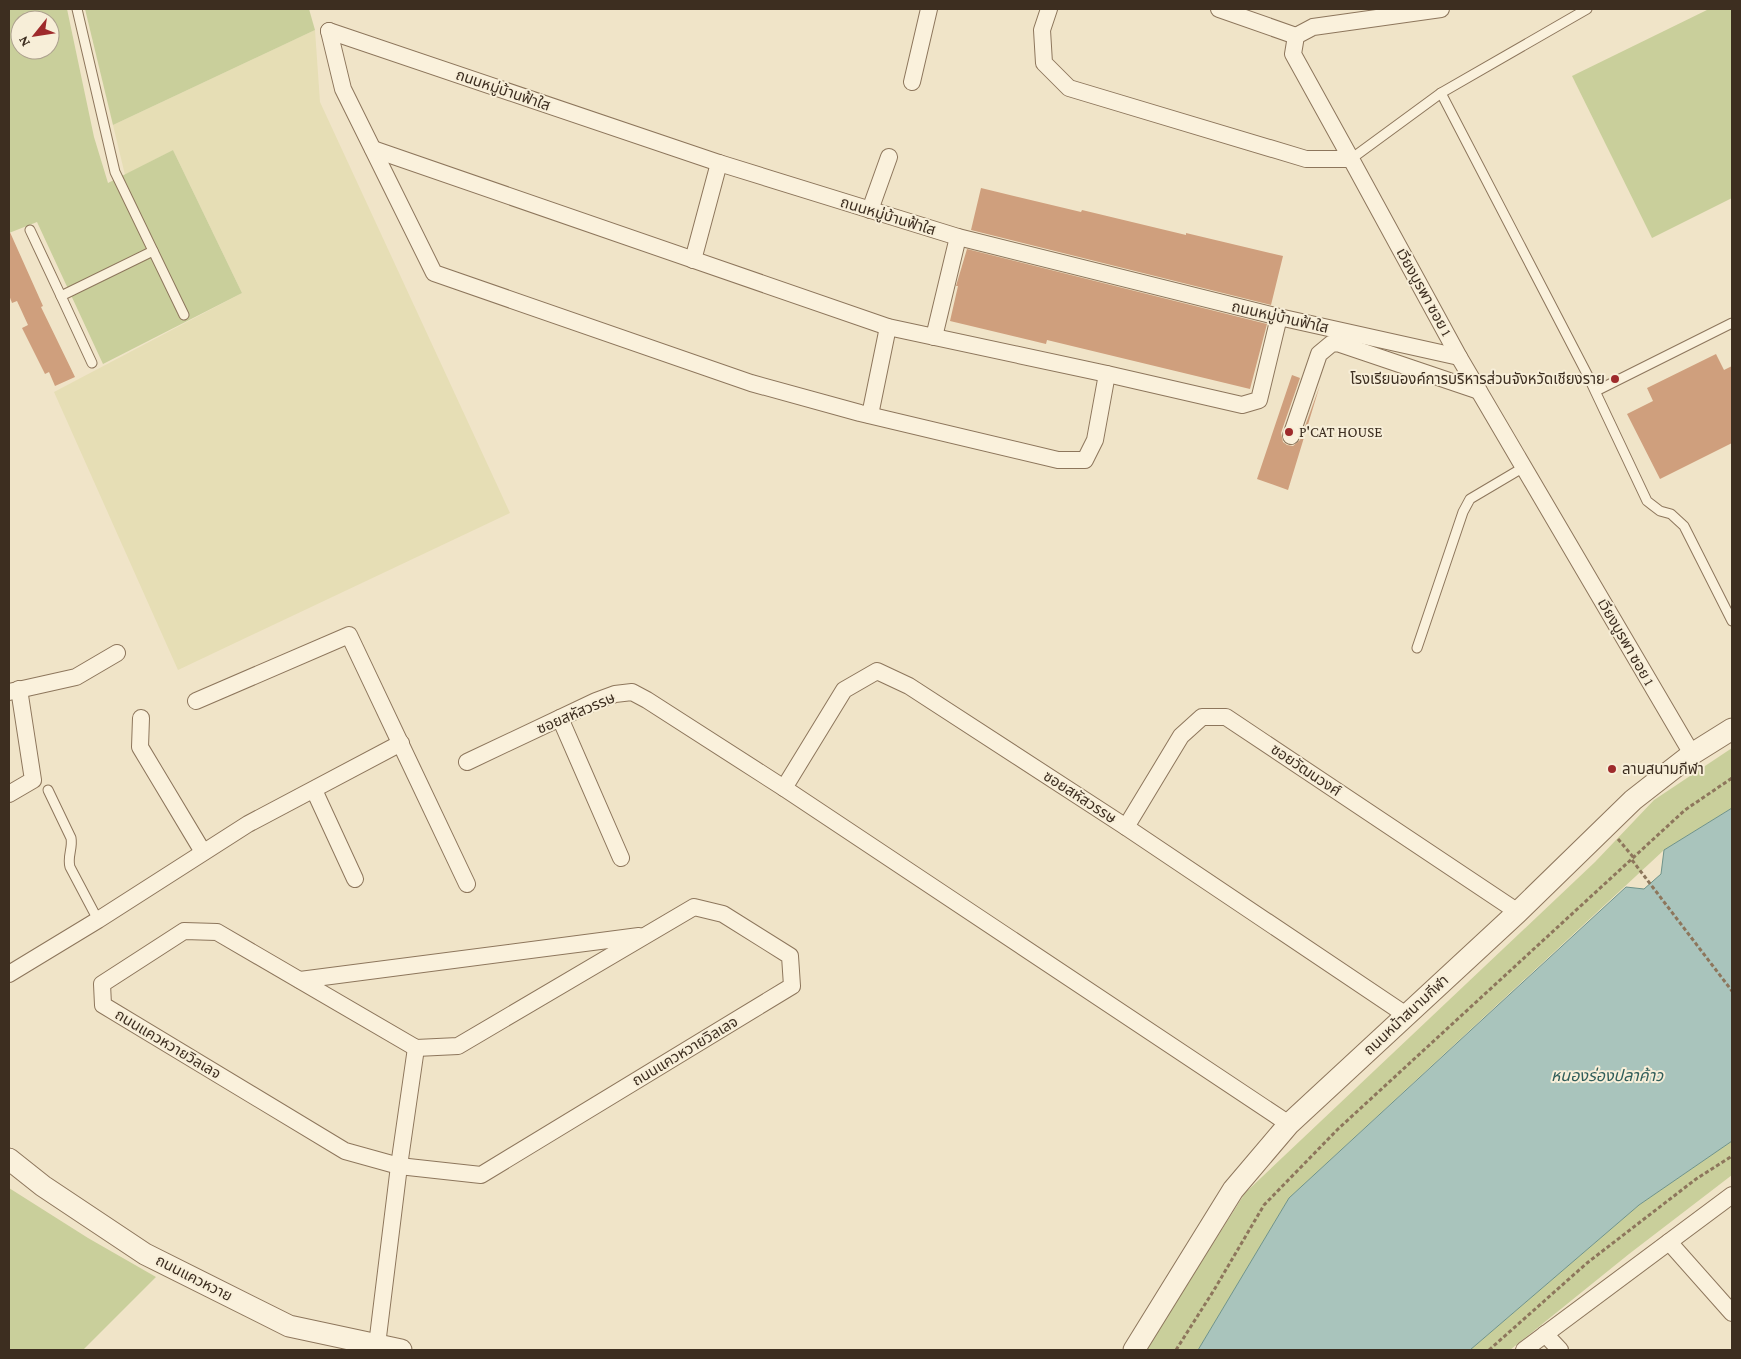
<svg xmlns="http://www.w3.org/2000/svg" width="1741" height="1359" font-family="'Crimson Pro','Noto Sans Thai',serif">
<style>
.farmland{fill:#e6deb5}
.green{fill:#c9cf9b;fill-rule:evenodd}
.water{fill:#a9c4bc;stroke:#6f938a}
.building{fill:#cf9f7d}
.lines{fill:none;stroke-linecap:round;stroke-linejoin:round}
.service-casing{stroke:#8d765c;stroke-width:11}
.minor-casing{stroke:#8d765c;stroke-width:18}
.tertiary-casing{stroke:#8d765c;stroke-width:23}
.path{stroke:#8d765c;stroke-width:3;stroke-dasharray:4 2.5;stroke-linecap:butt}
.service{stroke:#faf1dc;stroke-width:9}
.minor{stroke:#faf1dc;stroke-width:16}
.tertiary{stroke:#faf1dc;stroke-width:21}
.poi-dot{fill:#9e2a2b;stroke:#f7eed8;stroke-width:2}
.labels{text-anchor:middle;stroke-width:4;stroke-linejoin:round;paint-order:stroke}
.street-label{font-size:15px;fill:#3d2e20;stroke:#f7eed8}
.poi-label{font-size:15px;fill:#3d2e20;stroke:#f7eed8;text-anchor:start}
.water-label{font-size:16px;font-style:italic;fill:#2f5d5a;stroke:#f7eed8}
</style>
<rect width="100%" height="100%" fill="#f0e4c8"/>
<polygon class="farmland" points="315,30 320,102 510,513 178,670 54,392 242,293 173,150 125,175 113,125"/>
<g class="green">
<path d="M9,9H67L94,137L108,183L173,150L242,293L103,364L37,222L9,233ZM20,20H50V50H20Z"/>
<polygon points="85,9 309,9 315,30 113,125"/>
<polygon points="1709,9 1732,9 1732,198 1652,238 1572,76"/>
<polygon points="1732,748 1732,808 1664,850 1289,1198 1198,1350 1146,1350 1245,1193 1595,862 1654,800"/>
<polygon points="1732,1141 1732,1175 1629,1254 1510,1350 1470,1350 1639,1205"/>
<polygon points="9,1188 88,1238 156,1277 83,1350 9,1350"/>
</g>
<polygon class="water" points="1732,808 1732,1141 1639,1205 1470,1350 1198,1350 1289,1198 1626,887 1644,889 1661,874 1664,850"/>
<g class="building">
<polygon points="981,188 1081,212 1082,210 1186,235 1186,233 1283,256 1271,305 971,230"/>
<polygon points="9,230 43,306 41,307 75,377 55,386 49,372 45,374 22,328 28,325 17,301 12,303 9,295"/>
<polygon points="967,249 1267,324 1250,389 1047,340 1046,344 950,321 958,286 956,286"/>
<polygon points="1716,354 1724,370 1732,366 1732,443 1660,479 1627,414 1653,401 1647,388"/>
<polygon points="1292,375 1300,378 1281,433 1283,442 1287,445 1293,446 1300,440 1320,385 1288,490 1257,479"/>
</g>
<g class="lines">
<g class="service-casing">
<g id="service">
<polyline points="77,9 115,172 184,315"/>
<polyline points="1441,93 1587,374 1647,501 1660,511 1671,514 1684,526 1732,621"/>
<polyline points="1351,159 1441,93 1587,9"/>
<polyline points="30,230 61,296"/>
<polyline points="92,363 61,296 153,251"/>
<polyline points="1596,391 1732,323"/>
<polyline points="1417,648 1463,512 1470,499 1524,467"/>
<path d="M48,790L71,838C73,848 67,857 70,867L98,920"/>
</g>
</g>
<g class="minor-casing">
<g id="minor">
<polyline points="1049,9 1042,30 1044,63 1069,88 1306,159 1351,159 1459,357 1692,754"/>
<polyline points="1219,9 1296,36"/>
<polyline points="329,31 719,163 958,237 1279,317 1459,357"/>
<polyline points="329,31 343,89 434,273 751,383 860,413 1058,460 1085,460 1095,440 1107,374"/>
<polyline points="912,82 929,9"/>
<polyline points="373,149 888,327 1107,374 1242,405 1259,400 1279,317"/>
<polyline points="1351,159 1293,54 1296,36 1313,27 1441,9"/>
<polyline points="870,210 889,157"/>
<polyline points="693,260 719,163"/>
<polyline points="934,337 958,237"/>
<polyline points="870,415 888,327"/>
<polyline points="1291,436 1319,354 1331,344 1337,343 1479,391"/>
<polyline points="9,692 76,677 117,653"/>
<polyline points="196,701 349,635 467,884"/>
<polyline points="141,718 140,747 203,852"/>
<polyline points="560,718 621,858"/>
<polyline points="467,762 596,701 615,694 632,692 647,700 784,788 1289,1124"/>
<polyline points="784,788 844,690 877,671 909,686 1126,827 1406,1015"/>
<polyline points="314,790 355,879"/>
<polyline points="9,794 33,780 19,689"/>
<polyline points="1126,827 1181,736 1202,717 1226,717 1518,912"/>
<polygon points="694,907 723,914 790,956 792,986 481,1175 399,1166 345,1151 103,1005 102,984 184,931 217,932 416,1048 458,1046"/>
<polyline points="9,974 98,920 248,824 401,743"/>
<polyline points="300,980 639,936"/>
<polyline points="1669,1242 1732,1313"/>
<polyline points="1545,1334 1560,1350"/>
<polyline points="377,1345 399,1166 416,1048"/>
<polyline points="1524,1350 1732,1195"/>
</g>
</g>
<g class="tertiary-casing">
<g id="tertiary">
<polyline points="9,1159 43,1186 145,1254 289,1326 401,1350"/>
<polyline points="1134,1350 1233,1190 1289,1124 1518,912 1633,800 1692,754 1732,729"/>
</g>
</g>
<g class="path">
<polyline points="1618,839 1634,858"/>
<polyline points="1632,860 1732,991"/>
<polyline points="1176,1350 1214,1290 1264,1205 1338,1129 1685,810 1732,778"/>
<polyline points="1489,1350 1587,1263 1696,1179 1732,1156"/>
</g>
<use href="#service" class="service"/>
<use href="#minor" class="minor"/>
<use href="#tertiary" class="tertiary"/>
</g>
<g class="poi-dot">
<circle cx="1615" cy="379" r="5"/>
<circle cx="1289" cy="432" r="5"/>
<circle cx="1612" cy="769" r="5"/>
</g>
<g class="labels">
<g class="street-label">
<text transform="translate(503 90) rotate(19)" y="5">ถนนหมู่บ้านฟ้าใส</text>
<text transform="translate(888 216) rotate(17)" y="5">ถนนหมู่บ้านฟ้าใส</text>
<text transform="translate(1424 292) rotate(61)" y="5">เวียงบูรพา ซอย 1</text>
<text transform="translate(1280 317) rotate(13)" y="5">ถนนหมู่บ้านฟ้าใส</text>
<text transform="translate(1626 642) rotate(60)" y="5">เวียงบูรพา ซอย 1</text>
<text transform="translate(576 713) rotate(-23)" y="5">ซอยสหัสวรรษ</text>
<text transform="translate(1306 770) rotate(34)" y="5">ซอยวัฒนวงศ์</text>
<text transform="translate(1080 797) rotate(33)" y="5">ซอยสหัสวรรษ</text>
<text transform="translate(1406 1015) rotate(-43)" y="5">ถนนหน้าสนามกีฬา</text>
<text transform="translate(168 1044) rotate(31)" y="5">ถนนแควหวายวิลเลจ</text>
<text transform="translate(685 1051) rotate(-31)" y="5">ถนนแควหวายวิลเลจ</text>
<text transform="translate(194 1278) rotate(27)" y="5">ถนนแควหวาย</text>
</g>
<g class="poi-label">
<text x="1605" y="384" text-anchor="end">โรงเรียนองค์การบริหารส่วนจังหวัดเชียงราย</text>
<text x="1299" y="437">P'CAT HOUSE</text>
<text x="1622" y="774">ลาบสนามกีฬา</text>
</g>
<g class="water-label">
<text x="1607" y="1081">หนองร่องปลาค้าว</text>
</g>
</g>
<rect width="1741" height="1359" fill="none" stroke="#3d2e20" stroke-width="20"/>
<g transform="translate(35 35) rotate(240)"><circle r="24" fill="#f7eed8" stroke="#ada18e"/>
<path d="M0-4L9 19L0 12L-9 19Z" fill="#9e2a2b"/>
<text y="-8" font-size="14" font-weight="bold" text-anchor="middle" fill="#3d2e20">N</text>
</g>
</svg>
